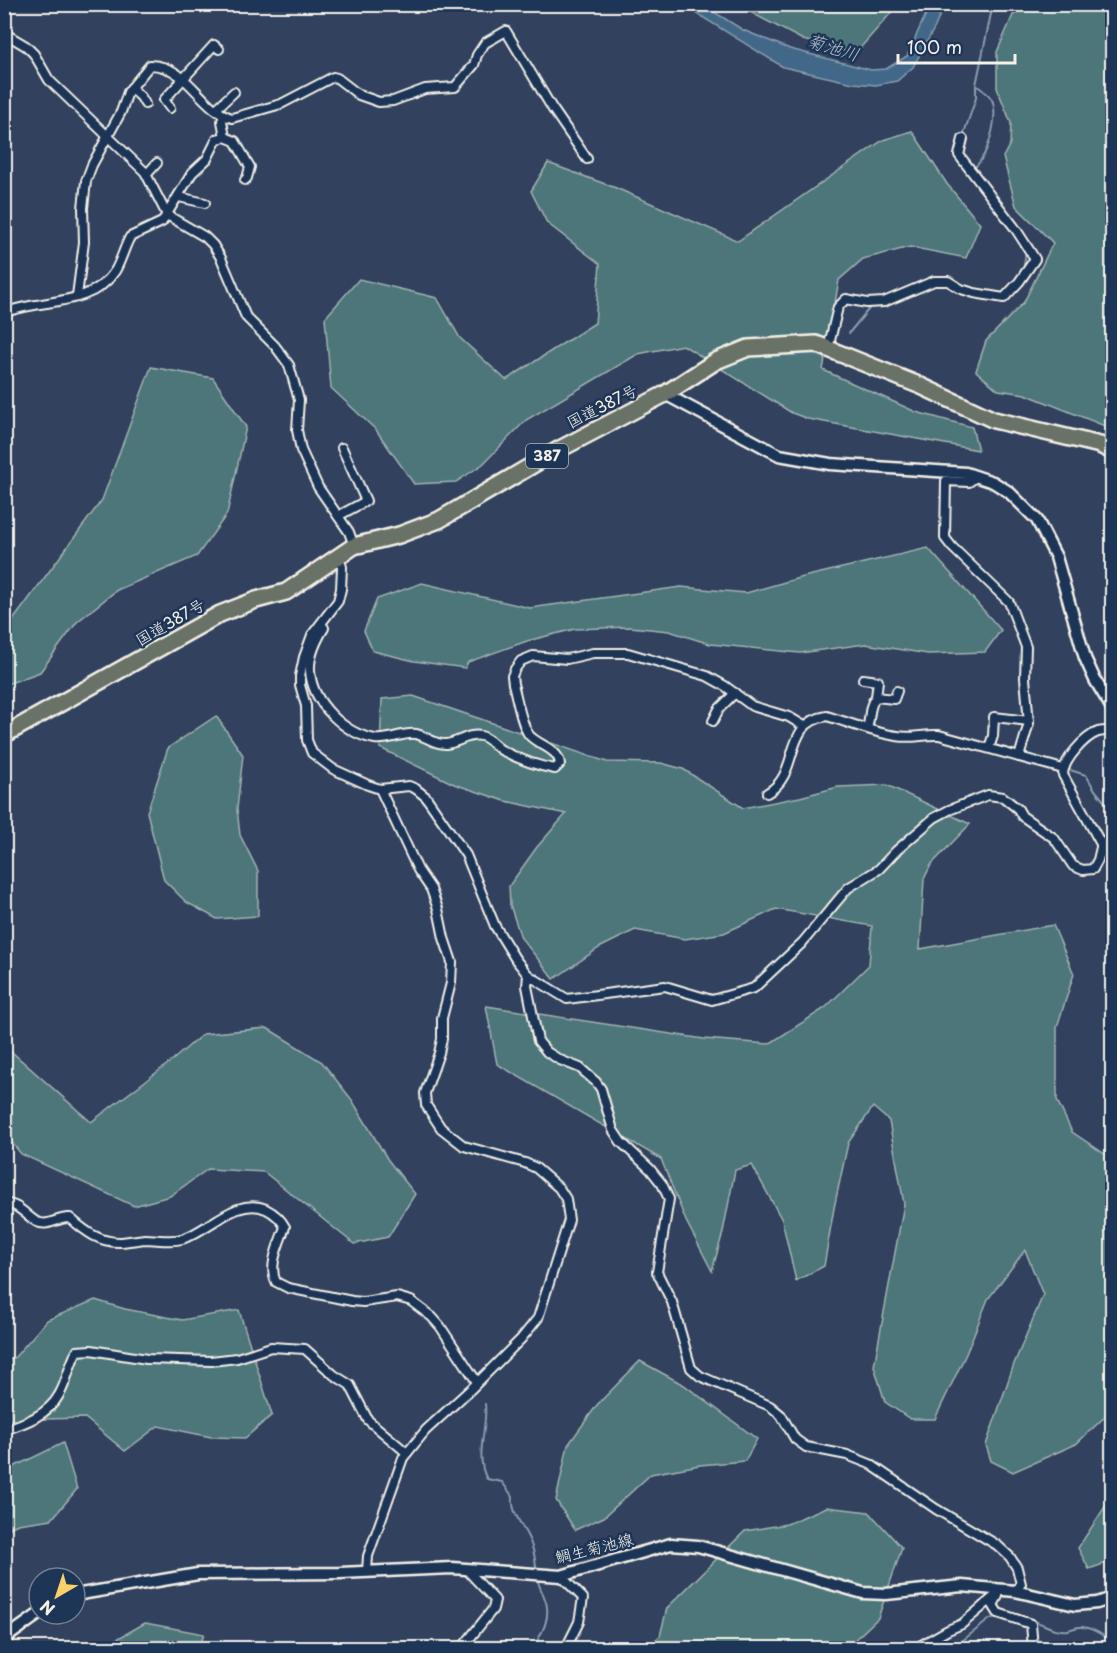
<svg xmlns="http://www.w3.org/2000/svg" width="1117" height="1653" font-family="'Playpen Sans','Klee One',sans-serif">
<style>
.green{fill:#4e767a;stroke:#a1b4b1;stroke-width:1.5}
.water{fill:#426789;stroke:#899eaf;stroke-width:1.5}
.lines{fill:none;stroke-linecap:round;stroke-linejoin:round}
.stream{stroke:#899eaf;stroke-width:2}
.street-casing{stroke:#f4f1e8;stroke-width:12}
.secondary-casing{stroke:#f4f1e8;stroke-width:15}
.highway-casing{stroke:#f4f1e8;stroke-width:20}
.street{stroke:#1d3557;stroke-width:8}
.secondary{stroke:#1d3557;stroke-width:10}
.highway{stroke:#697266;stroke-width:15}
.labels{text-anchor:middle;stroke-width:5;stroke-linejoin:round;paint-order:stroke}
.shield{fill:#1d3557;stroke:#b4b9bc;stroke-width:1.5}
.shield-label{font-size:15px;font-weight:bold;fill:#f4f1e8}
.street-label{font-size:16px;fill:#f4f1e8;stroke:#1d3557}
.water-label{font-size:18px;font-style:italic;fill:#b6c1c7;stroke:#1d3557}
</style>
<rect width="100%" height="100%" fill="#31415e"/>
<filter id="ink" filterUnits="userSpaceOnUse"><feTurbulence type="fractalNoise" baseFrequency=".0167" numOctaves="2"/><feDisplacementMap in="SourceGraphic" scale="12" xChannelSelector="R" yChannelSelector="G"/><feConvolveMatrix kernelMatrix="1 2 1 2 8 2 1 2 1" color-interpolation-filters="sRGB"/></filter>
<g filter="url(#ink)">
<g class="green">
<polygon points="1031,4 1112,5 1112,429 1025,394 998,390 976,371 986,341 1024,302 1053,243 1016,206 1003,157 1010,144 1011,123 997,88 997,52 1013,15"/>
<polygon points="737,5 898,5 855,54 803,40"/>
<polygon points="912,131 947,184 980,224 966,258 910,247 863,259 839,280 823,370 916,412 972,427 978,450 808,419 792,413 683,345 638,354 526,420 483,464 456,482 414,484 376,430 331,388 325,318 359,279 437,298 460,338 506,380 595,323 600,264 547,223 531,191 548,163 616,188 738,241 883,140"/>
<polygon points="151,367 213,378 246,427 227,514 197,556 117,590 77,622 40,672 5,685 5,631 102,500"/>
<polygon points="5,466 11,466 8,519 5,522"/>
<polygon points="928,548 1001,630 985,652 928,654 865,644 800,653 710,644 669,631 630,627 575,629 527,641 468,662 465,668 414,661 373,651 364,631 377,599 422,583 530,608 681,587 746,593 799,578"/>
<polygon points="413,696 607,762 661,763 683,769 743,808 800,797 838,787 887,785 970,824 931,865 924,879 920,949 1053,925 1074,974 1057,1027 1057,1100 1072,1132 1112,1159 1112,1410 1076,1444 1013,1472 991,1461 986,1445 1014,1364 1043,1295 1025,1250 988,1299 966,1354 935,1419 910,1419 885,1402 874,1366 904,1204 889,1121 873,1107 848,1143 834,1208 824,1266 796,1281 782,1220 752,1165 735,1170 723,1232 712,1271 686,1221 661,1159 497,1064 486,1006 704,1039 769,1044 825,1008 869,965 872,926 776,909 724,933 685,939 635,930 599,948 554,979 521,938 510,905 509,886 537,847 566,814 505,801 454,784 380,748 382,699"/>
<polygon points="216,716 243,755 237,809 240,835 258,871 258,916 217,919 186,902 164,880 147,812 168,748"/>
<polygon points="267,1028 322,1062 352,1100 388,1160 415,1194 388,1237 354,1244 264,1172 208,1169 170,1196 134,1206 21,1154 5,1134 5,1046 91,1122 169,1063 203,1034"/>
<polygon points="95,1300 125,1309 182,1320 239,1310 272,1415 245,1438 211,1437 158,1426 125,1451 85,1418 5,1420 5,1362 15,1357 47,1320"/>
<polygon points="640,1361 684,1385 757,1439 745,1461 700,1465 651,1474 604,1517 575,1530 556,1500 568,1445 597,1405"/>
<polygon points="63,1443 77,1489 52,1519 18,1524 5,1530 5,1471"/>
<polygon points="1112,1496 1112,1561 1089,1569 1078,1548"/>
<polygon points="826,1507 869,1512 902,1548 878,1618 846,1648 645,1648 660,1636 667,1608 745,1531 787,1524"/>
<polygon points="145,1623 204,1634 199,1648 101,1648"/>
</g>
<polygon class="water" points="683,5 703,5 743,30 790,49 871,70 886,69 907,56 930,5 944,5 935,27 913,67 897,81 876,85 853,83 783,67"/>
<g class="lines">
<g class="stream">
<polyline points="963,136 976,98 976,85 993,4"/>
<path d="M972,169C987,162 1001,113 991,98C988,93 981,89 976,85"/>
<polyline points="1023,272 1026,251"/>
<polyline points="878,299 893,295"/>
<polyline points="849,333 872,305"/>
<polyline points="1067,769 1086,775 1095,790 1112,811"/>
<path d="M485,1404C488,1427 474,1457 487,1479L502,1482L513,1497C510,1514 528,1531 532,1547C535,1554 535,1563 537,1571"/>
<path d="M1032,1621C1040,1622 1047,1627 1055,1629C1069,1632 1068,1629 1079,1627C1089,1626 1107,1636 1112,1644"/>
<path d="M533,1648C542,1633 552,1617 545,1599C542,1591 538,1585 537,1577"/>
<polyline points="953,1648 990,1619 999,1616"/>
</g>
<g class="street-casing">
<g id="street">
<polyline points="4,33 26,46 34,54 49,80 145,172 167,215 205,237 213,245 221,258 246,317 275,346 289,365 299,400 297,430 301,450 318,487 349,532 354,546"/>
<polyline points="131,88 141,97 145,104"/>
<polyline points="170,108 164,100 214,45 219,49"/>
<polyline points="216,109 234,92"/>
<polyline points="224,116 222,121 225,137"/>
<polyline points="147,174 157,163"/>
<polyline points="179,197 205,203"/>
<path d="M77,296L84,242L83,208L86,181L92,165L121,112L128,92L150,65C189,66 199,108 232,118L281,104L333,77L337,78L359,95L379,102L393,101L425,89L455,87L474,65L477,55L485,43L506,31L552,108L587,159"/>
<path d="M4,313C39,298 91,308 115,271C121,261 124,248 130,237L162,222L192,173L207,159L217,139L225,137L235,141L250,167L247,178L245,180"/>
<polyline points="828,349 838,307 846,299 867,303 884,302 934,281 948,281 961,289 974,293 1004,298 1019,282 1035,259 1015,228 959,155 963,139"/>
<polyline points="977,476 969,482 946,481 945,538 952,547 1009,602 1026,647 1025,678 1029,723 1019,757"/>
<polyline points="338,516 366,501 342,448"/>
<polyline points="339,556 342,567 341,589 338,601 312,635 304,657 300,676 300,685 306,706 307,740 312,753 333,769 368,785 380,789 409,786 416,789 426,797 466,855 495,926 516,960 528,975 567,999 665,986 712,1000 754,988 802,943 848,888 879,869 896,851 934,818 949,810 988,795 1003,797 1018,809 1022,816 1054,838 1073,866 1083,870 1093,869 1098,860 1102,843"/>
<path d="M322,625L324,628C316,641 309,656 310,671C312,703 345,734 375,739C389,741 403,732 416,734C426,736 435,745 446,744C458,743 469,733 481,736C490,738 495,747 503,751C519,759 538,766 555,769L560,764C558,748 539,746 529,735C521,724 517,698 513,684L512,676L515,669L521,661L533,656L567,659L593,653H628L707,676L725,686L752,706L789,717L804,726"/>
<polyline points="863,679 878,681 876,697"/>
<polyline points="713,721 719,709 735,693"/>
<path d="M867,728C871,717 868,706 876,697L894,699L897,691"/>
<path d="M1112,730C1108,731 1103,731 1098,732C1084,737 1063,761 1063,775L1112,864"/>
<polyline points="989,748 993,736 994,717 1029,721"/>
<path d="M767,793C802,774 781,723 827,716C850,723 874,733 897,736C912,739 924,734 939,735L1063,769"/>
<polyline points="528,975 527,986 538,1041 547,1052 560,1060 580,1068 596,1082 601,1089 613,1130 621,1142 650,1169 662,1184 669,1199 657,1272 672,1302 691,1368 700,1376 770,1406 781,1415 795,1439 806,1447 847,1455 870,1464 936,1509 997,1545 1010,1557 1017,1568 1021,1584 1015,1591"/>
<path d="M4,1204C17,1202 27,1217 37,1222C49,1227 58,1217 70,1218C86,1232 100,1243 122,1242C130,1241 138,1240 145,1239C157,1239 170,1242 182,1239C208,1231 237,1196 266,1209C274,1213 281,1219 285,1227C279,1244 268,1266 276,1282L288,1288L352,1301L363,1302L397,1297L411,1301L432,1317L440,1326L477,1382"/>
<path d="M4,1430C25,1423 48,1415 59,1395C67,1382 69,1365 77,1351L91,1350L147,1359L211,1361L237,1358L271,1347L305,1349L334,1375L350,1385L368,1420L407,1453"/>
<polyline points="367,1571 368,1556 403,1458 426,1430 472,1388 521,1339 538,1318 569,1220 566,1199 559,1188 536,1168 525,1163 464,1146 441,1128 426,1105 425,1093 439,1053 442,1039 442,1018 451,983 452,962 444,938 438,909 431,889 418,870 380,789"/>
<polyline points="561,1576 583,1598 579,1622 566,1648"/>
<polyline points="998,1596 993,1605 998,1613 1031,1624 1033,1648"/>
<polyline points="462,1648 493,1609 495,1600 466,1569"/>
<polyline points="916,1648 948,1630 962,1624 1002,1590"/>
</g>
</g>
<g class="secondary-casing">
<g id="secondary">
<polyline points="665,394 779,455 830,464 966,473 993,482 1009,492 1037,520 1056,557 1085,658 1095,680 1112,708"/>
<polyline points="75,1595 198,1574 340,1573 452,1568 561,1576 671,1544 698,1546 863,1593 886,1594 962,1586 1015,1591 1075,1605 1097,1603 1112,1598"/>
<polyline points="4,1639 39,1614"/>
</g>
</g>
<g class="highway-casing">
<polyline id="highway" points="4,735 220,614 256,600 286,592 354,546 399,535 439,520 558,450 665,394 716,361 748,348 816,344 921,386 994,420 1100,445 1112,451"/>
</g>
<use href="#street" class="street"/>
<use href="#secondary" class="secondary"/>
<use href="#highway" class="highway"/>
</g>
</g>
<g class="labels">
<rect class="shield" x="526" y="444" width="42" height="24" rx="4.5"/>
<g class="shield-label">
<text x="547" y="461">387</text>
</g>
<g class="street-label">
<text transform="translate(602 406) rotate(-27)" y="6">国道387号</text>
<text transform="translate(170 622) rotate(-30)" y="6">国道387号</text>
<text transform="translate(594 1548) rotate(-14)" y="6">鯛生菊池線</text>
</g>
<g class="water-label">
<text transform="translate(833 48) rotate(17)" y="6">菊池川</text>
</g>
</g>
<rect width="1117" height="1653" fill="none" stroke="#1d3557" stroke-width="24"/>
<rect x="12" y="12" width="1093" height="1629" fill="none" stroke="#f4f1e8" stroke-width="2" filter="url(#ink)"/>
<g transform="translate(57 1596) rotate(219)"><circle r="28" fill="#1d3557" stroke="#738091" stroke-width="1.5"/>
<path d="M0-4.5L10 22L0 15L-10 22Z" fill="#ffd166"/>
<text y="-9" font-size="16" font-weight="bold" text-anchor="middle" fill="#f4f1e8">N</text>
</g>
<path d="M898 54v9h117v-9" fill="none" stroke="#f4f1e8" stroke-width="3"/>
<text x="907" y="54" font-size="18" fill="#f4f1e8" stroke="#1d3557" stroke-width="4.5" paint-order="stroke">100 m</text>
</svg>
